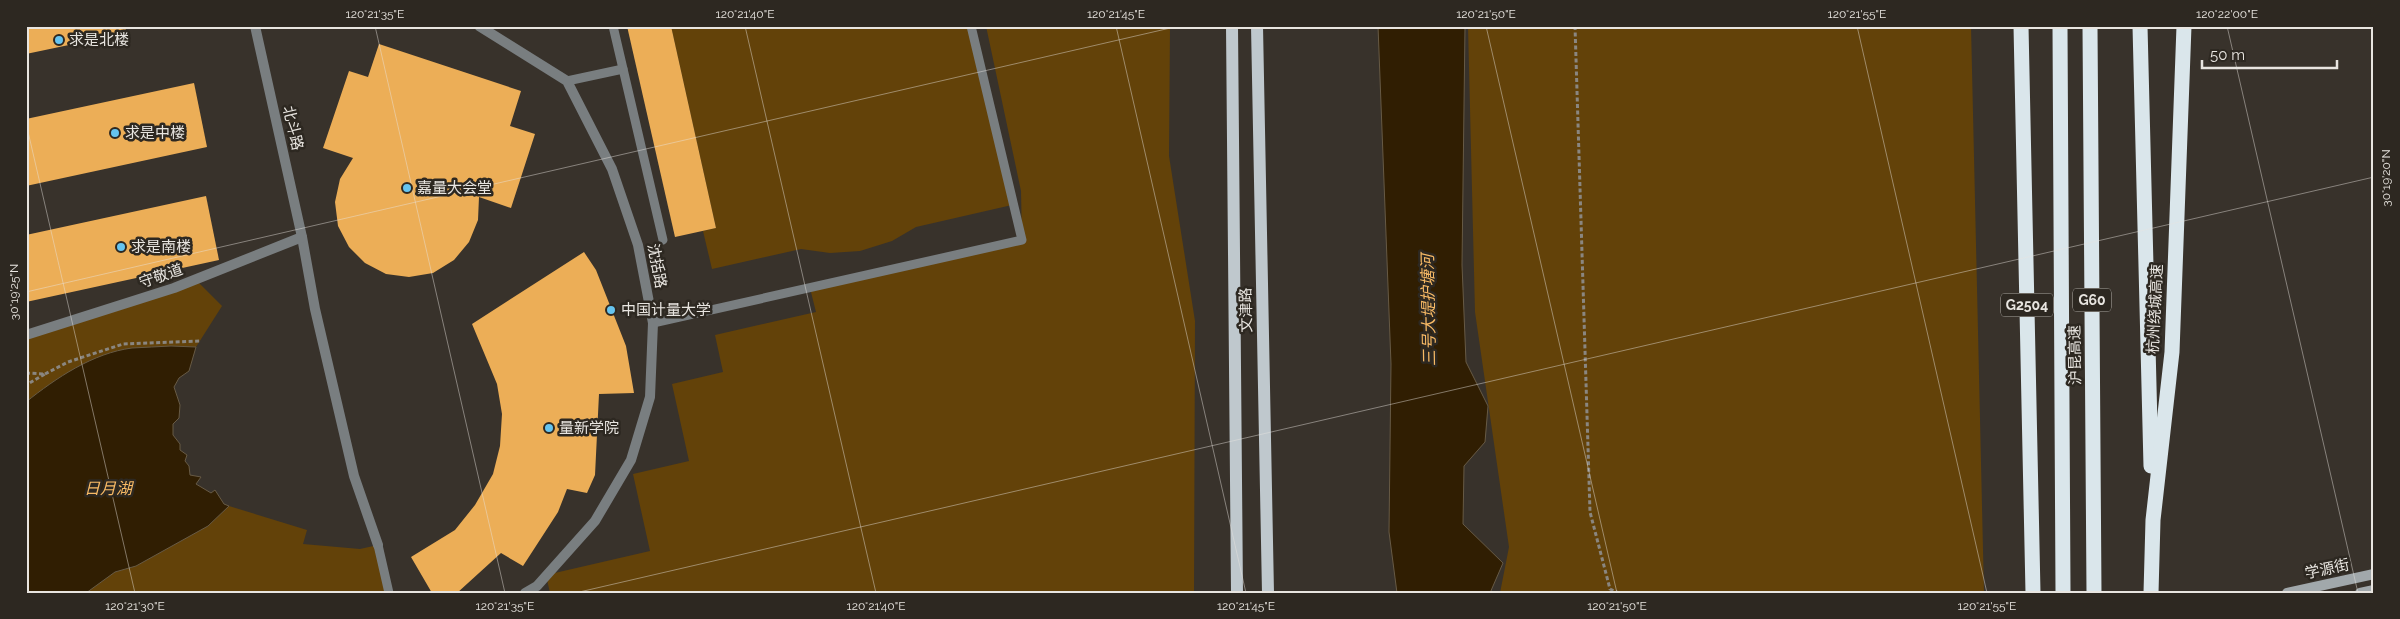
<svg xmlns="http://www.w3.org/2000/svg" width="2400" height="619" font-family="Raleway,'Noto Sans SC',sans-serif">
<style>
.green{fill:#634209}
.water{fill:#301e02;stroke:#675a45}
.building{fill:#ecae57}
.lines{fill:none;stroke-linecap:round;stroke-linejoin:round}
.path{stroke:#8a8680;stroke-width:3;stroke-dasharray:4 2.5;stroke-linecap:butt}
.lane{stroke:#797e80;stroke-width:9}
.street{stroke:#797e80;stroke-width:10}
.secondary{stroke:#a1a8ab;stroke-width:10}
.primary{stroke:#bfc8cd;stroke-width:12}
.highway{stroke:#dae6eb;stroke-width:15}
.ticks{fill:none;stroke:#e8e5e0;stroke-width:1;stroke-opacity:0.45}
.poi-dot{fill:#66c4ef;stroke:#2d2821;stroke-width:2}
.labels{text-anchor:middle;stroke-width:5;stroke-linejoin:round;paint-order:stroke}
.shield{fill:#2d2821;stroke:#b0aca7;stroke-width:1}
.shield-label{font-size:14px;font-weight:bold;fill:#e8e5e0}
.poi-label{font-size:15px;fill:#e8e5e0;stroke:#2d2821;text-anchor:start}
.street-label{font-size:15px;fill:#e8e5e0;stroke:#2d2821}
.water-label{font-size:16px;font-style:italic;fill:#f8ba65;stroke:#2d2821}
.neatline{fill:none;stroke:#e8e5e0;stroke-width:2}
.ticks-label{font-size:12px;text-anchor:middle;fill:#e8e5e0}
</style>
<rect width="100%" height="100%" fill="#38322b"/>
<g class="green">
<polygon points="671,26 971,26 1012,205 916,227 892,241 860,251 830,253 801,249 712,269 703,231 716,228"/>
<polygon points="986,26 1170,26 1169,156 1195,321 1194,593 550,593 546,575 650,551 633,474 689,461 672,384 723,372 715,335 816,312 810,288 1022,240 1021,191"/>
<polygon points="1468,26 1971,26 1984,593 1500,593 1509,547 1475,312"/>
<polygon points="196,280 222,306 196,347 146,393 170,497 229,506 307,530 303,544 360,549 378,545 389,593 26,593 26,335"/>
</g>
<g class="water">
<polygon points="1378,26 1465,26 1462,265 1466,362 1488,406 1485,442 1464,466 1463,524 1503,563 1490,593 1397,593 1389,532 1391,364"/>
<path d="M171,346L196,347L189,371L179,378L174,387L180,405L179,418L173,424V435L180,444V450L187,455L185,461L189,466L190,475L201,477L196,484L211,493L215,490L224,504L229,506L208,526L136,566L115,572L86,593H26V402C56,378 93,353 132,348C145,347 158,347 171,346Z"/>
</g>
<g class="building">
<polygon points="26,26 125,26 126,33 26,54"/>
<polygon points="627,26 671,26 716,228 675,237"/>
<polygon points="379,44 521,91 510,126 535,134 511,208 479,197 478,220 469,242 454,260 433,273 409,277 386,274 365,263 349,247 338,226 335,202 340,179 353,158 323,148 349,71 368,77"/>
<polygon points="194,83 207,147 26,186 26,119"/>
<polygon points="206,196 219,260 26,302 26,235"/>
<polygon points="584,252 596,270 626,346 634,393 599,394 595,475 587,493 567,489 558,512 523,566 501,553 457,593 432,593 411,557 455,530 475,505 493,474 500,446 502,414 497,384 472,324"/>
</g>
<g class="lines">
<g class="path">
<polyline points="1575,26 1590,512 1610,589 1619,593"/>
<polyline points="26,373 45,374 26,385"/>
<polyline points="45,374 68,362 123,344 200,341"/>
</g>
<g class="lane">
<polyline points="613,26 663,240"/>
<polyline points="567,81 623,69"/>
<polyline points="653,323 1022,240 971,26"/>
<polyline points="378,545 389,593"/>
</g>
<g class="street">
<polyline points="255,26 302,237 315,309 354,476 378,545"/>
<polyline points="479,26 567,81 612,169 638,245 653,323 650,397 631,460 595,521 537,586 525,593"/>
<polyline points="26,335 174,288 302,237"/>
</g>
<g class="secondary">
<polyline points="2287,593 2374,574"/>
<polyline points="2360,593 2374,590"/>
</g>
<g class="primary">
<polyline points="1232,26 1237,593"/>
<polyline points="1257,26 1268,593"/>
</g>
<g class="highway">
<polyline points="2021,26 2033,593"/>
<polyline points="2060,26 2063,593"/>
<polyline points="2090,26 2094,593"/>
<polyline points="2140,26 2151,466"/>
<polyline points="2151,593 2153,520 2172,352 2184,26"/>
</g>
</g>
<path class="ticks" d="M375,26L505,593M745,26L876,593M1116,26L1246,593M1486,26L1617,593M1857,26L1987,593M2227,26L2358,593M26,123L135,593M26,292L1179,26M575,593L2374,177"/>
<g class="poi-dot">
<circle cx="59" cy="40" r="5"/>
<circle cx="115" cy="133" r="5"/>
<circle cx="407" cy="188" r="5"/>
<circle cx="121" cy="247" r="5"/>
<circle cx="611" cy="310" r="5"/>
<circle cx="549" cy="428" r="5"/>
</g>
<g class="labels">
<g class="shield">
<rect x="2073" y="288.5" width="38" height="23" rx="4"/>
<rect x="2001" y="293.5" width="52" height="23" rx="4"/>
</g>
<g class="shield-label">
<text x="2092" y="305">G60</text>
<text x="2027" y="310">G2504</text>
</g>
<g class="poi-label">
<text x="69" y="45">求是北楼</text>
<text x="125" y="138">求是中楼</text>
<text x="417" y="193">嘉量大会堂</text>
<text x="131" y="252">求是南楼</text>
<text x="621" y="315">中国计量大学</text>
<text x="559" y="433">量新学院</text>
</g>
<g class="street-label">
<text transform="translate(293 128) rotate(77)" y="5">北斗路</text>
<text transform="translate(657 266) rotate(79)" y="5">沈括路</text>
<text transform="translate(161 276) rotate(-19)" y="5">守敬道</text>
<text transform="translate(2155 309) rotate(-87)" y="5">杭州绕城高速</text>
<text transform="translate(1246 310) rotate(-91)" y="5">文津路</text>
<text transform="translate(2075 355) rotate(-91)" y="5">沪昆高速</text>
<text transform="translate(2327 569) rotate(-12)" y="5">学源街</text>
</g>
<g class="water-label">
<text transform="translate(1428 310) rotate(-91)" y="6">三号大堤护塘河</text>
<text x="108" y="494">日月湖</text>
</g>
</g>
<rect width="2400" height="619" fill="none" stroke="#2d2821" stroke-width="55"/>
<path d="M2202 60v8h135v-8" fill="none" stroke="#e8e5e0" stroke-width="2.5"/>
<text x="2210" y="60" font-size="15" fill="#e8e5e0" stroke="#2d2821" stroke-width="4" paint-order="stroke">50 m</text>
<rect x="28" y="28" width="2344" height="564" class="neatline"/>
<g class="ticks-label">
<text x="375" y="18">120°21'35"E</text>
<text x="745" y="18">120°21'40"E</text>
<text x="1116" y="18">120°21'45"E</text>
<text x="1486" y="18">120°21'50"E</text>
<text x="1857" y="18">120°21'55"E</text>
<text x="2227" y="18">120°22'00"E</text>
<text transform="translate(2386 178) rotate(-90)" y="4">30°19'20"N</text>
<text transform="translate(14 292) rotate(-90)" y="4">30°19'25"N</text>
<text x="135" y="610">120°21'30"E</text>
<text x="505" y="610">120°21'35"E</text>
<text x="876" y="610">120°21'40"E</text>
<text x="1246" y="610">120°21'45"E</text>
<text x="1617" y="610">120°21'50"E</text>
<text x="1987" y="610">120°21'55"E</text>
</g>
</svg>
